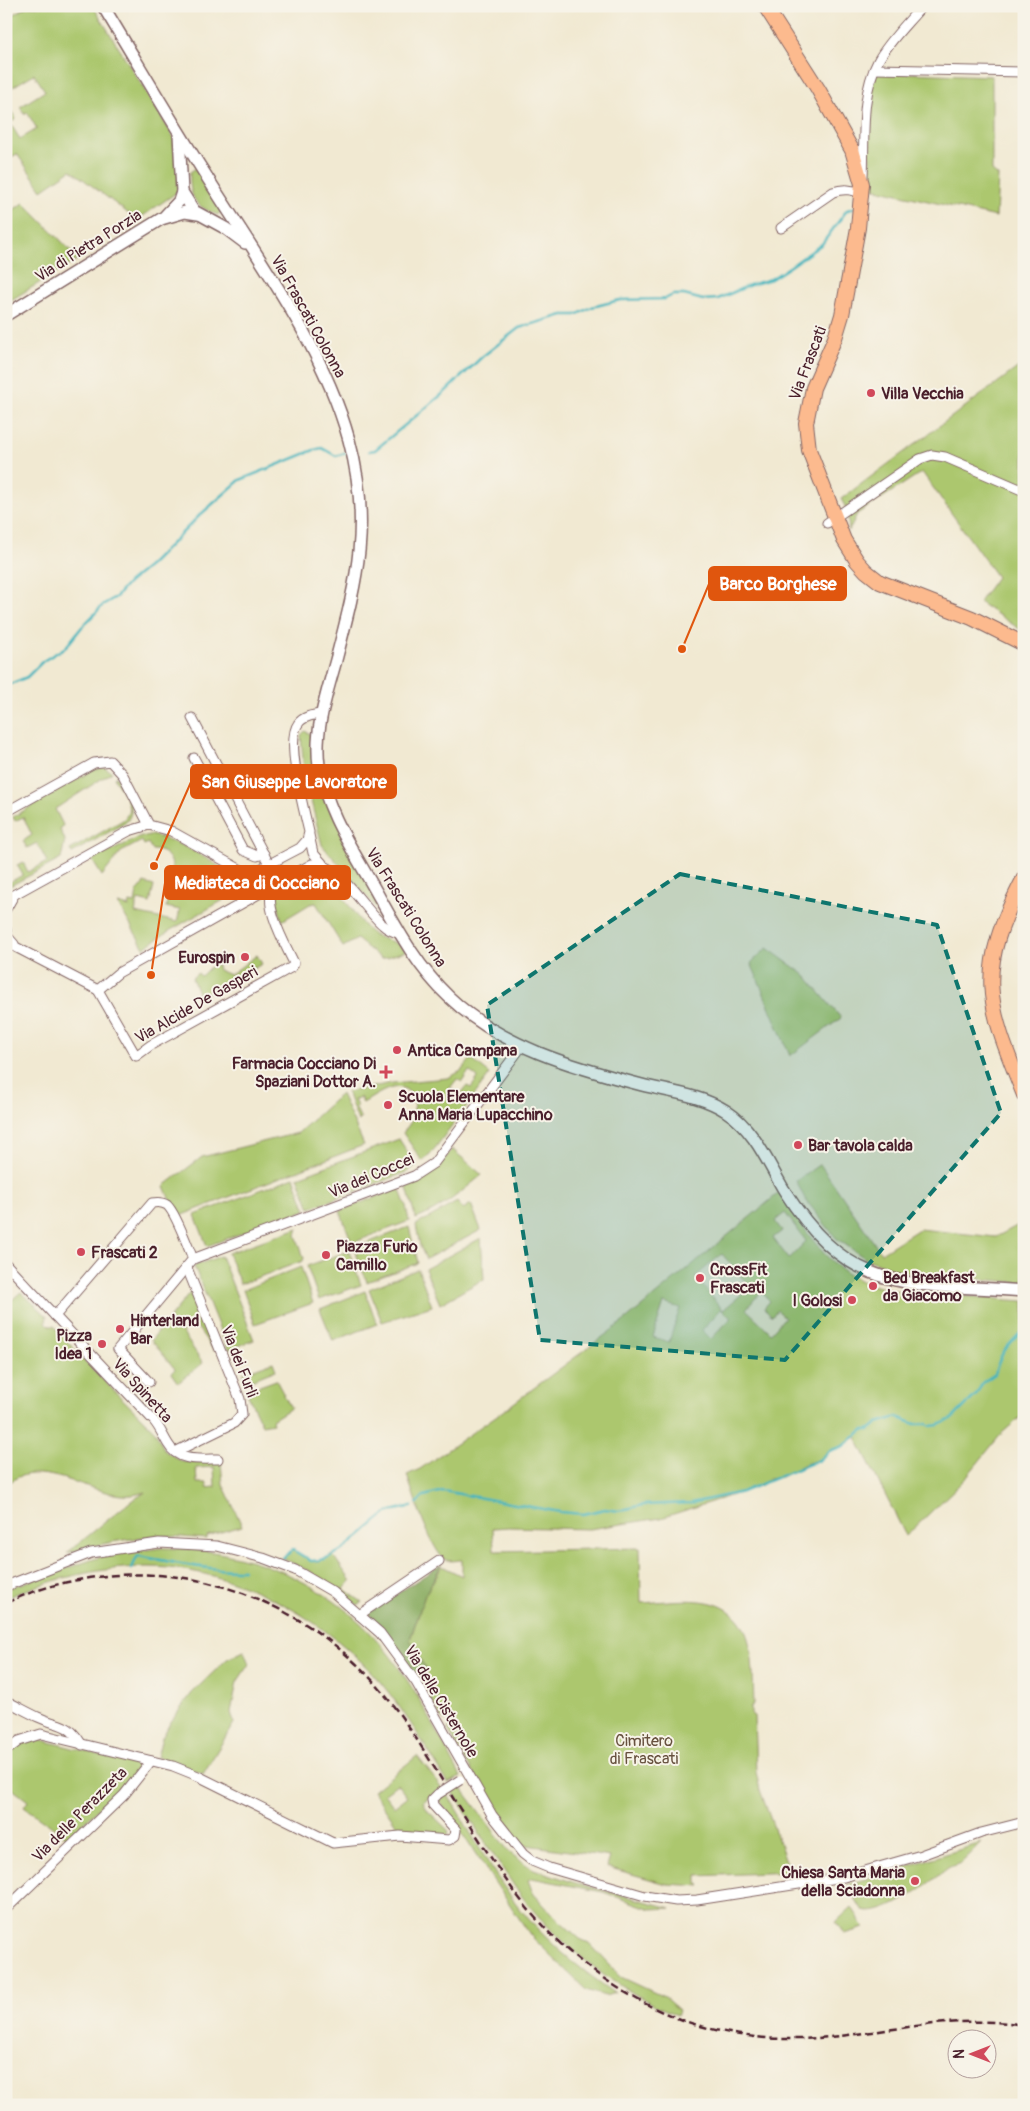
<svg xmlns="http://www.w3.org/2000/svg" width="1030" height="2111" font-family="Pangolin,sans-serif">
<style>
.green{fill:#acc76e;stroke:#7b734c;fill-rule:evenodd}
.forest{fill:#89ac61;stroke:#6a6646}
.lines{fill:none;stroke-linecap:round;stroke-linejoin:round}
.stream{stroke:#45b5be;stroke-width:2.5}
.minor-casing{stroke:#846665;stroke-width:11}
.tertiary-casing{stroke:#846665;stroke-width:14}
.primary-casing{stroke:#846665;stroke-width:16}
.minor{stroke:#fff;stroke-width:9}
.tertiary{stroke:#fff;stroke-width:11}
.primary{stroke:#fcba8e;stroke-width:14}
.rail{stroke:#4a1f2b;stroke-width:2.5;stroke-dasharray:8 4;stroke-linecap:butt}
.minor-bridge-casing{stroke:#846665;stroke-width:11;stroke-linecap:butt}
.minor-bridge{stroke:#fff;stroke-width:9}
.marked{fill:#0f766e;fill-opacity:0.2;stroke:#0f766e;stroke-width:4;stroke-dasharray:10 6;stroke-linejoin:round}
.poi-dot{fill:#d1495b;stroke:#f7f3e8;stroke-width:2}
.labels{text-anchor:middle;stroke-width:4;stroke-linejoin:round;paint-order:stroke}
.street-label{font-size:16px;fill:#4a1f2b;stroke:#f7f3e8}
.poi-label{font-size:16px;font-weight:bold;fill:#4a1f2b;stroke:#f7f3e8;text-anchor:start}
.park-label{font-size:16px;fill:#67513f;stroke:#f7f3e8}
.leader{fill:none;stroke:#e0560e;stroke-width:2}
.callout-dot{fill:#e0560e;stroke:#f7f3e8;stroke-width:2}
.callout{fill:#e0560e;stroke:#e0560e;stroke-width:2}
.callout-label{font-size:18px;text-anchor:middle;font-weight:bold;fill:#fff}
</style>
<rect width="100%" height="100%" fill="#f7f3e8"/>
<filter id="ink" filterUnits="userSpaceOnUse"><feTurbulence type="fractalNoise" baseFrequency=".02" numOctaves="2"/><feDisplacementMap in="SourceGraphic" scale="10" xChannelSelector="R" yChannelSelector="G"/><feConvolveMatrix kernelMatrix="1 2 1 2 8 2 1 2 1" color-interpolation-filters="sRGB"/></filter>
<filter id="wash" filterUnits="userSpaceOnUse"><feTurbulence type="fractalNoise" baseFrequency=".0096" numOctaves="4" result="noise"/><feDisplacementMap in="SourceGraphic" scale="20" xChannelSelector="R" yChannelSelector="G"/><feGaussianBlur stdDeviation="1.12" result="paint"/><feColorMatrix in="noise" values="0 0 0 0 0 0 0 0 0 0 0 0 0 0 0 0 0 1.4 0 .05"/><feComposite in="paint" operator="in"/></filter>
<g filter="url(#wash)">
<rect width="100%" height="100%" fill="#f1e9d2"/>
<g class="green">
<polygon points="28,6 93,6 176,141 182,180 176,193 137,220 71,170 42,190 17,154 6,160 6,115 12,112 16,119 10,123 20,139 37,129 27,112 24,114 20,107 45,91 34,74 6,91 6,19"/>
<path d="M878,72L992,76V171L998,176L996,217L872,188C870,158 862,97 878,72Z"/>
<path d="M196,168L223,209L218,215C194,206 189,197 190,172Z"/>
<polygon points="24,203 79,259 6,303 6,214"/>
<polygon points="1024,363 1024,632 979,602 997,577 922,472 857,514 849,531 847,510 841,499"/>
<polygon points="305,731 312,735 318,777 388,921 322,845 304,773 301,735"/>
<polygon points="104,767 112,772 55,809 63,825 60,830 65,840 61,859 6,888 6,884 23,875 17,865 23,862 28,872 47,862 37,843 27,848 23,841 32,835 23,817 15,821 13,817 93,770"/>
<path d="M116,776C124,791 140,809 125,823L72,853L70,850L123,820C137,808 121,790 114,778Z"/>
<path d="M149,835C177,838 212,862 236,877L240,885L236,893L169,931L144,948L118,904L129,907L130,902L135,903L137,892L144,883L154,886L150,903L138,900L135,913L177,922L180,910L166,907L170,886L167,881C178,866 170,850 152,850L148,843L144,845L142,841L121,852L102,876L92,860L138,838Z"/>
<path d="M315,875C340,884 351,913 369,931C379,941 397,939 406,951L381,959L357,939L343,947L316,903L310,904L282,921L276,898V892L300,878Z"/>
<polygon points="767,948 805,975 841,1018 790,1056 751,963"/>
<polygon points="257,955 262,964 200,997 192,978 198,973 201,976 216,961 218,970 230,975"/>
<path d="M471,1059L490,1074L430,1155L422,1161L403,1133L413,1119L411,1116C415,1110 416,1104 413,1098C402,1075 377,1095 363,1103L360,1097L354,1100L357,1106L355,1107L361,1119L358,1121L347,1092L392,1083L448,1078L461,1071ZM469,1071L478,1078L471,1088L467,1086L460,1095L450,1088L457,1079L462,1082Z"/>
<polygon points="341,1094 364,1145 177,1217 164,1186 202,1157 298,1133"/>
<polygon points="399,1139 416,1165 407,1172 310,1208 298,1177"/>
<path d="M452,1149L482,1175C461,1192 442,1209 416,1219L406,1185C426,1178 441,1166 452,1149Z"/>
<polygon points="820,1164 881,1253 919,1229 996,1237 1024,1222 1024,1283 904,1272 866,1259 836,1238 805,1199 796,1181"/>
<polygon points="294,1177 306,1210 207,1246 195,1215"/>
<polygon points="399,1188 406,1206 409,1221 352,1243 340,1211"/>
<path d="M780,1192C800,1222 820,1257 851,1276C883,1294 928,1294 963,1296C983,1297 1003,1300 1024,1301V1414L1002,1433L963,1481L906,1536L856,1437L843,1446L829,1451L821,1459L805,1464L781,1477L769,1479L761,1485L742,1492L661,1518L589,1529L509,1527L493,1528L494,1551L640,1548L641,1603C660,1602 681,1599 700,1601C758,1607 752,1661 754,1705L751,1707V1714L754,1716L756,1772L760,1790L790,1872L697,1876V1883L701,1886L667,1884L607,1867L610,1857L520,1844L495,1812L480,1782L474,1775L451,1735L448,1729L453,1723L450,1718L445,1721L442,1719L420,1680L425,1676V1670L410,1640L425,1595L442,1566L462,1576V1560C456,1560 449,1563 443,1558C430,1546 413,1494 407,1475L420,1469L503,1411L628,1318ZM785,1213L806,1241L789,1259L773,1238L782,1231L775,1221ZM722,1254L750,1287L723,1310L695,1277ZM761,1292L770,1301L764,1308L772,1316L777,1310L785,1317L771,1333L746,1309ZM664,1303L680,1308L669,1342L653,1337ZM721,1309L731,1318L711,1339L702,1330Z"/>
<polygon points="457,1202 463,1209 471,1204 481,1230 426,1259 420,1246 416,1225"/>
<polygon points="409,1227 418,1263 367,1282 354,1248"/>
<polygon points="298,1228 296,1235 304,1258 303,1261 240,1284 228,1253"/>
<polygon points="481,1238 484,1279 440,1304 425,1269"/>
<polygon points="349,1251 361,1285 319,1300 307,1266"/>
<polygon points="221,1256 254,1340 228,1350 194,1266"/>
<polygon points="301,1267 313,1303 255,1324 243,1290"/>
<polygon points="418,1269 432,1306 382,1322 369,1289"/>
<polygon points="365,1291 377,1324 333,1341 320,1309"/>
<path d="M21,1292L47,1316L46,1322L50,1326H54L93,1370L155,1431L165,1451L183,1462H221L223,1484L242,1526L207,1536V1539L157,1535L112,1542L67,1553L131,1501L146,1492C139,1494 130,1496 122,1495C89,1493 34,1455 6,1486V1305ZM214,1467L215,1487L207,1488V1483H197L196,1468Z"/>
<polygon points="190,1293 214,1351 195,1324 182,1332 203,1363 178,1383 171,1373 175,1369 151,1340"/>
<polygon points="273,1362 276,1370 246,1382 243,1373"/>
<polygon points="276,1380 291,1408 272,1420 273,1423 262,1425 246,1391"/>
<path d="M161,1548C260,1548 348,1590 403,1674C425,1706 442,1742 461,1777L448,1783C427,1749 406,1713 381,1683C328,1621 249,1576 169,1568C116,1563 54,1577 6,1598V1589L106,1555Z"/>
<path d="M293,1550C309,1559 314,1568 332,1554L351,1581L344,1589L362,1602L358,1605L313,1573L282,1558Z"/>
<polygon points="244,1651 249,1664 237,1682 231,1712 234,1723 203,1774 157,1757 162,1738 170,1723 192,1693 227,1659"/>
<polygon points="38,1739 142,1766 68,1838 24,1807 28,1801 11,1788 6,1792 6,1755 23,1743"/>
<path d="M417,1756L442,1788L423,1802L428,1811L448,1830L449,1833L445,1836L403,1834L373,1791ZM397,1784L407,1797L394,1807L384,1794Z"/>
<path d="M457,1785L460,1786L510,1853L531,1868L572,1882L671,1908L651,1909L603,1892L532,1878L528,1880L533,1893L551,1913L580,1939L589,1943L621,1977L664,1997L679,2010L677,2015C616,1990 554,1942 515,1887C493,1855 472,1822 451,1789Z"/>
<path d="M446,1792C473,1835 498,1886 533,1924C557,1950 585,1973 615,1993L605,1996L586,1990L531,1936L440,1801V1797Z"/>
<path d="M981,1843C975,1849 969,1856 962,1862C958,1865 952,1865 948,1868C930,1882 886,1918 863,1911L847,1885Z"/>
<polygon points="852,1907 864,1928 844,1934 836,1922"/>
</g>
<polygon class="forest" points="442,1564 425,1595 410,1639 426,1670 425,1676 420,1680 368,1613"/>
<g class="lines">
<g class="stream">
<polyline points="369,451 375,450 445,392 483,356 519,328 563,315 576,315 592,307 620,300 665,299 673,295 684,295 703,300 718,299 750,285 771,279 791,266 822,244 847,210 854,208"/>
<polyline points="6,686 27,677 43,661 66,647 81,628 104,604 116,597 128,583 150,565 200,515 240,480 314,450 322,448 336,456 345,453"/>
<polyline points="417,1503 424,1496 443,1491 560,1512 583,1514 605,1509 618,1511 643,1505 691,1503 742,1492 819,1460 829,1451 843,1446 863,1430 869,1430 878,1423 897,1417 915,1424 927,1424 931,1426 939,1425 953,1418 976,1395 983,1382 995,1374 1000,1358 1007,1347 1024,1329"/>
<path d="M282,1558L293,1550L311,1561C340,1561 364,1529 386,1514C394,1509 404,1509 412,1506"/>
<path d="M132,1568L137,1557L139,1556C172,1562 210,1571 243,1570"/>
</g>
</g>
</g>
<g filter="url(#ink)">
<g class="lines">
<g class="minor-casing">
<g id="minor">
<polyline points="875,69 1024,72"/>
<path d="M863,176C865,139 860,95 878,61C889,41 907,24 922,6"/>
<path d="M781,228L833,192C844,188 852,190 862,193V192"/>
<polyline points="827,523 920,459 932,455 945,457 1024,491"/>
<polyline points="192,718 269,864"/>
<polyline points="194,758 243,850 257,856 264,854"/>
<path d="M6,812L94,763L110,761L123,775L149,825L171,831L243,871H251L258,870L300,848L307,840L309,832C304,810 285,741 298,724C303,716 313,715 322,714"/>
<polyline points="309,835 313,853 322,863"/>
<polyline points="6,899 129,831 149,825"/>
<path d="M241,902C249,891 249,883 243,871"/>
<polyline points="6,909 14,895"/>
<polyline points="6,929 7,936 14,944"/>
<polyline points="6,942 98,990"/>
<path d="M98,990L118,973L312,864C337,859 365,911 383,925C388,930 394,932 401,934"/>
<path d="M98,990L136,1056L151,1045L292,967L294,963C286,946 260,901 275,886"/>
<path d="M6,1264L154,1421C160,1428 163,1436 168,1444C178,1462 200,1459 218,1459"/>
<path d="M55,1316L152,1203C157,1202 162,1202 167,1205C176,1213 188,1247 193,1259"/>
<polyline points="149,1382 118,1349 193,1259 414,1176 434,1163 522,1046"/>
<polyline points="175,1452 234,1423 242,1414 240,1399 187,1268"/>
<polyline points="6,1586 91,1553 159,1543 217,1546 263,1558 295,1570 333,1592 380,1633 416,1682 492,1815 523,1854 532,1861 549,1868 645,1896 676,1901 697,1900 844,1877 921,1855 981,1833 1024,1822"/>
<polyline points="359,1615 439,1561"/>
<path d="M6,1701C17,1706 27,1712 38,1717C59,1727 68,1721 82,1745"/>
<polyline points="6,1751 19,1741 41,1734 173,1766 198,1776 333,1843 400,1836 449,1840 455,1836 456,1830 433,1805 432,1800 438,1794"/>
<polyline points="6,1909 124,1795 151,1761"/>
</g>
</g>
<g class="tertiary-casing">
<g id="tertiary">
<path d="M103,6C137,62 170,119 205,174C258,259 322,343 349,440C372,524 357,579 336,660C327,693 314,730 319,765C325,809 352,849 373,886C395,925 416,966 449,997C501,1047 573,1067 642,1085C670,1092 701,1095 726,1111C754,1129 768,1163 784,1190C853,1299 911,1282 1024,1291"/>
<polyline points="179,134 182,192 194,211 225,228 245,243"/>
<polyline points="163,218 179,201 182,192"/>
<polyline points="6,315 161,219 185,212 198,214"/>
</g>
</g>
<g class="primary-casing">
<g id="primary">
<polyline points="765,6 818,89 852,150 862,184 858,228 842,315 835,338 813,388 806,423 809,450 844,540 857,561 866,571 880,582 972,618 1024,644"/>
<path d="M1024,878C975,972 986,1001 1024,1095"/>
</g>
</g>
<use href="#minor" class="minor"/>
<use href="#tertiary" class="tertiary"/>
<use href="#primary" class="primary"/>
<path class="rail" d="M6,1603C61,1577 125,1569 185,1578C258,1590 324,1627 374,1682C405,1717 429,1759 453,1798C478,1837 502,1878 532,1914C564,1951 602,1981 646,2004C697,2031 760,2043 818,2038C887,2033 954,2014 1024,2025"/>
<g class="minor-bridge-casing">
<polyline id="minor-bridge" points="438,1794 460,1780"/>
</g>
<use href="#minor-bridge" class="minor-bridge"/>
</g>
</g>
<path class="marked" d="M680,874L937,925L1001,1113L785,1360L540,1340L487,1005Z"/>
<g class="poi-dot">
<circle cx="871" cy="393" r="5"/>
<circle cx="245" cy="957" r="5"/>
<circle cx="397" cy="1050" r="5"/>
<path d="M383.5 1064.5h5v5h5v5h-5v5h-5v-5h-5v-5h5z"/>
<circle cx="388" cy="1105" r="5"/>
<circle cx="798" cy="1145" r="5"/>
<circle cx="81" cy="1252" r="5"/>
<circle cx="326" cy="1255" r="5"/>
<circle cx="700" cy="1278" r="5"/>
<circle cx="873" cy="1286" r="5"/>
<circle cx="852" cy="1300" r="5"/>
<circle cx="120" cy="1329" r="5"/>
<circle cx="102" cy="1344" r="5"/>
<circle cx="915" cy="1881" r="5"/>
</g>
<g class="labels">
<g class="street-label">
<text transform="translate(88 245) rotate(-32)" y="6">Via di Pietra Porzia</text>
<text transform="translate(309 316) rotate(61)" y="6">Via Frascati Colonna</text>
<text transform="translate(807 363) rotate(-69)" y="6">Via Frascati</text>
<text transform="translate(407 907) rotate(58)" y="6">Via Frascati Colonna</text>
<text transform="translate(196 1004) rotate(-30)" y="6">Via Alcide De Gasperi</text>
<text transform="translate(371 1175) rotate(-23)" y="6">Via dei Coccei</text>
<text transform="translate(240 1361) rotate(69)" y="6">Via dei Furli</text>
<text transform="translate(143 1390) rotate(48)" y="6">Via Spinetta</text>
<text transform="translate(442 1701) rotate(59)" y="6">Via delle Cisternole</text>
<text transform="translate(79 1814) rotate(-45)" y="6">Via delle Perazzeta</text>
</g>
<g class="poi-label">
<text x="881" y="399">Villa Vecchia</text>
<text x="235" y="963" text-anchor="end">Eurospin</text>
<text x="407" y="1056">Antica Campana</text>
<text x="376" y="1069" text-anchor="end">Farmacia Cocciano Di<tspan x="376" dy="18">Spaziani Dottor A.</tspan></text>
<text x="398" y="1102">Scuola Elementare<tspan x="398" dy="18">Anna Maria Lupacchino</tspan></text>
<text x="808" y="1151">Bar tavola calda</text>
<text x="336" y="1252">Piazza Furio<tspan x="336" dy="18">Camillo</tspan></text>
<text x="91" y="1258">Frascati 2</text>
<text x="710" y="1275">CrossFit<tspan x="710" dy="18">Frascati</tspan></text>
<text x="883" y="1283">Bed Breakfast<tspan x="883" dy="18">da Giacomo</tspan></text>
<text x="842" y="1306" text-anchor="end">I Golosi</text>
<text x="130" y="1326">Hinterland<tspan x="130" dy="18">Bar</tspan></text>
<text x="92" y="1341" text-anchor="end">Pizza<tspan x="92" dy="18">Idea 1</tspan></text>
<text x="905" y="1878" text-anchor="end">Chiesa Santa Maria<tspan x="905" dy="18">della Sciadonna</tspan></text>
</g>
<g class="park-label">
<text x="644" y="1746">Cimitero<tspan x="644" dy="18">di Frascati</tspan></text>
</g>
</g>
<path class="leader" d="M682 649L709 584M154 866L191 782M151 975L165 883"/>
<g class="callout-dot">
<circle cx="682" cy="649" r="5"/>
<circle cx="154" cy="866" r="5"/>
<circle cx="151" cy="975" r="5"/>
</g>
<g class="callout">
<rect x="709" y="567" width="137" height="33" rx="5"/>
<rect x="191" y="765" width="205" height="33" rx="5"/>
<rect x="165" y="866" width="185" height="33" rx="5"/>
</g>
<g class="callout-label">
<text x="778" y="590">Barco Borghese</text>
<text x="294" y="788">San Giuseppe Lavoratore</text>
<text x="257" y="889">Mediateca di Cocciano</text>
</g>
<rect width="1030" height="2111" fill="none" stroke="#f7f3e8" stroke-width="25"/>
<g transform="translate(972 2054) rotate(270)"><circle r="24" fill="#f7f3e8" stroke="#b29e9c"/>
<path d="M0-4L9 19L0 12L-9 19Z" fill="#d1495b"/>
<text y="-8" font-size="14" font-weight="bold" text-anchor="middle" fill="#4a1f2b">N</text>
</g>
</svg>
